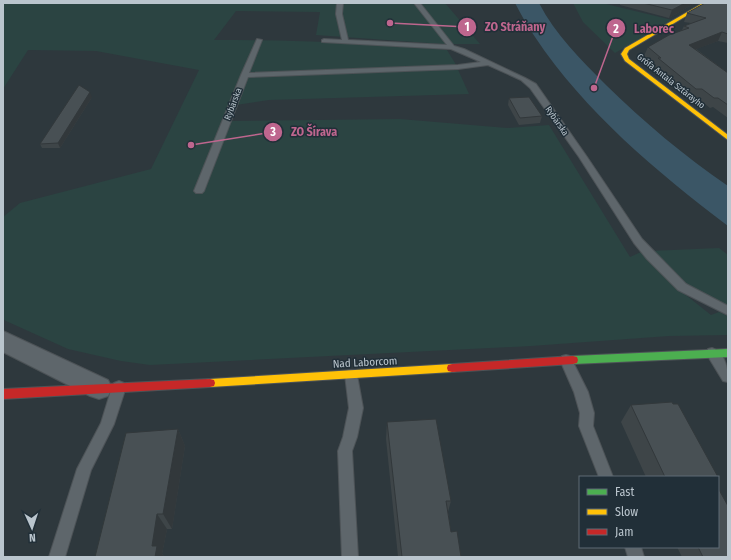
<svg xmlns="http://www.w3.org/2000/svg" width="731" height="560" font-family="'Fira Sans Condensed',sans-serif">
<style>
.green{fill:#2b4442}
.water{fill:#3b5666}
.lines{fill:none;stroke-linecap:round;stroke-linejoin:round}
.lane-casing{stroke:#4d5357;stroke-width:2}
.street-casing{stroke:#4d5357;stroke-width:2}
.fast-casing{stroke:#4d5357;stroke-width:2}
.slow-casing{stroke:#4d5357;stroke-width:2}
.jam-casing{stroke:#4d5357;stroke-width:2}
.lane{fill:#5e666b;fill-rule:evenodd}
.street{fill:#5e666b;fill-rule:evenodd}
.fast{fill:#4caf50;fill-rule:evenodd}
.slow{fill:#ffc107;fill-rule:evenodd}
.jam{fill:#c62828;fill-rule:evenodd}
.wall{fill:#3e4548}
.shaded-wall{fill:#32383b}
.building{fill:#485054;stroke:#32383b}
.labels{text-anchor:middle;stroke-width:3;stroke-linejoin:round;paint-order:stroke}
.far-street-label{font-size:9px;fill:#bac5cd;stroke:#212f38}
.street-label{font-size:11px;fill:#bac5cd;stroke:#212f38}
.leader{fill:none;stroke:#be668e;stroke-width:1.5}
.callout-dot{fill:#be668e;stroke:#212f38;stroke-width:1.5}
.mark-label{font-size:12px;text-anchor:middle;font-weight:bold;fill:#fff}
.callout-label{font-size:12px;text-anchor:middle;font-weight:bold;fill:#be668e;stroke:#212f38;stroke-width:3;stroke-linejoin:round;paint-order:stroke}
</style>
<rect width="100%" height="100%" fill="#2e383d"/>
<g class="green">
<path d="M3,3H445L480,44H443L316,35L320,12L236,11L214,40C292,40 370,42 447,50L455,63L469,94L269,100L236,105L229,121L400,119L507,128L549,125L630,257L641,252L672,284L711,315L719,312L728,316V335L669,336L531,346L150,365L121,361L68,349L6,321L3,319V217L20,203L151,169L199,70L96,51L28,50L3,89Z"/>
<polygon points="573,3 602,3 672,20 615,53 583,22"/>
<polygon points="719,248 728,255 728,308 695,293 650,251"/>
</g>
<path class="water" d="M515,3H539C555,34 581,60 606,85C644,122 684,156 728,186V226C657,172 585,112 535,37C527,26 521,14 515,3Z"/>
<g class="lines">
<g class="lane-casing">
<g id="lane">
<polygon points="337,3 343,3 342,14 348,40 447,45 414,3 420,3 454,46 464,49 525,78 536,84 587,157 642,239 686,284 728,306 728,315 678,290 647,259 634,243 579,157 530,88 521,80 488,65 458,69 248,77 204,191 202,193 196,193 194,191 241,75 257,39 262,40 249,73 458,65 481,62 451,49 322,42 322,40 324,39 342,40 336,14"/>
<path d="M712,348C726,353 728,370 728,382L723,381L706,353L708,349Z"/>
<polygon points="566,355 570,356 588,392 594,413 593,426 613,477 599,477 579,426 580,413 574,392 560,360 562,356"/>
<polygon points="351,370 356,371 357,375 363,408 357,437 352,451 358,557 342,557 338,451 343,437 349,408 345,375 346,371"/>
<polygon points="119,381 124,383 126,387 114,424 91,470 65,557 49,557 77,469 101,423 112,387 114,383"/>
<polygon points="625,547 641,547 644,557 628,557"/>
</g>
</g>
<g class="street-casing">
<polygon id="street" points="3,331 108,380 112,388 108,396 99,399 90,396 3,352"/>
</g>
<g class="fast-casing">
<polygon id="fast" points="728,349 728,357 573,364 569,363 568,360 569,357 573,356"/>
</g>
<g class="slow-casing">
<g id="slow">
<polygon points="703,3 708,3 629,50 627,54 629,59 728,135 728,140 625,61 621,54 625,48"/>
<polygon points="452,364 456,365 457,368 456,371 452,372 210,387 206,386 205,383 206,380 210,379"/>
</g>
</g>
<g class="jam-casing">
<g id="jam">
<polygon points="573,356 577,357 578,360 577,363 573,364 452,372 448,371 447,368 448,365 452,364"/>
<polygon points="210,379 214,380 215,383 214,386 210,387 3,399 3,389"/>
</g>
</g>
<use href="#lane" class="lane"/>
<use href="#street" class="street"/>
<use href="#fast" class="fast"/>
<use href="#slow" class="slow"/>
<use href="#jam" class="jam"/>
</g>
<g class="wall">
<polygon points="620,3 695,3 669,18 620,5"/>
<polygon points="728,3 728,43 718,41 696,49 728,73 728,118 713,107 710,108 698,98 692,99 655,67 656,65 644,56 648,47 682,30 684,26 691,23 684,22 687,13"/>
<polygon points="92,97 60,148 42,148 40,144"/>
<polygon points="509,98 542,116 540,123 519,125 508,105"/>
<polygon points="631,405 718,477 646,477 621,422"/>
<polygon points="387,422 451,501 448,512 451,532 461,557 398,557 386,439"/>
<polygon points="178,429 185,446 172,529 167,529 162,554 165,557 95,557"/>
<polygon points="677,547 718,547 728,557 682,557"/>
</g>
<g class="shaded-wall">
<polygon points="685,3 695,3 669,18 672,10"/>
<polygon points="722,32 718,41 686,53 689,45"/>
<polygon points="90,92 92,97 60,148 58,143"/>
<polygon points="178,429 185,446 172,529 163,514"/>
<polygon points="157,514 167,529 162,554 165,557 155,557 152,546"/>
</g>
<g class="building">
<polygon points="643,3 685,3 672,10"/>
<polygon points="705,3 728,3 728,34 722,32 689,45 728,73 728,105 718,98 714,98 702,89 696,89 658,58 661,58 648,47 669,35 689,28 684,26 706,18 687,13"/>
<polygon points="79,85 90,92 58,143 40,144"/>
<polygon points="529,97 542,116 520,118 509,98"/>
<polygon points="672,402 673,404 678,404 718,477 665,477 631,405"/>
<polygon points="436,419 451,501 446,501 451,532 457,531 461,557 402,557 387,422"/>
<polygon points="178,429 163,514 157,514 152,546 157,546 155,557 95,557 126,433"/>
<polygon points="718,488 728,506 728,557 703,557 698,547 718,547"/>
</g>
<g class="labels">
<g class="far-street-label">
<text transform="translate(671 81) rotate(38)" y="3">Grófa Antala Sztárayho</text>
<text transform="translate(233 104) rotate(-69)" y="3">Rybárska</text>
<text transform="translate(557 121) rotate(55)" y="3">Rybárska</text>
</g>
<g class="street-label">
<text transform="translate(365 362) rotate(-3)" y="4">Nad Laborcom</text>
</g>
</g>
<path class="leader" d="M390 23L467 27M594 88L616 28M191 145L273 132"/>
<g class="callout-dot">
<circle cx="390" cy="23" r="4"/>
<circle cx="594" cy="88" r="4"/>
<circle cx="191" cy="145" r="4"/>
<circle cx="467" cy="27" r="10"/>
<circle cx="616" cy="28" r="10"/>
<circle cx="273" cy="132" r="10"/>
</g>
<g class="mark-label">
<text x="467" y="31">1</text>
<text x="616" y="33">2</text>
<text x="273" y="136">3</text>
</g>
<g class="callout-label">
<text x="515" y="31">ZO Stráňany</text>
<text x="654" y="33">Laborec</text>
<text x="314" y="136">ZO Šírava</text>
</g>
<rect width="731" height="560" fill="none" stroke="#bac5cd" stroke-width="8"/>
<rect x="579" y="476" width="140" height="72" fill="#212f38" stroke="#5e6b74"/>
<rect x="587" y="489" width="20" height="6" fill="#4caf50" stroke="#5e6b74"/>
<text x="615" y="496" font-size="12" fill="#bac5cd">Fast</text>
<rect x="587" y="509" width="20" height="6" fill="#ffc107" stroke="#5e6b74"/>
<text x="615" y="516" font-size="12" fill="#bac5cd">Slow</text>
<rect x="587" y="529" width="20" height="6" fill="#c62828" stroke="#5e6b74"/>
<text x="615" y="536" font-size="12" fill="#bac5cd">Jam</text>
<g transform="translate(32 528) rotate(177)" stroke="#212f38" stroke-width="3" paint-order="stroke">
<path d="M0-3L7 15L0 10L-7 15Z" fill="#bac5cd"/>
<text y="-6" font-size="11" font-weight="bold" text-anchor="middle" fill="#bac5cd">N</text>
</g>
</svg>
